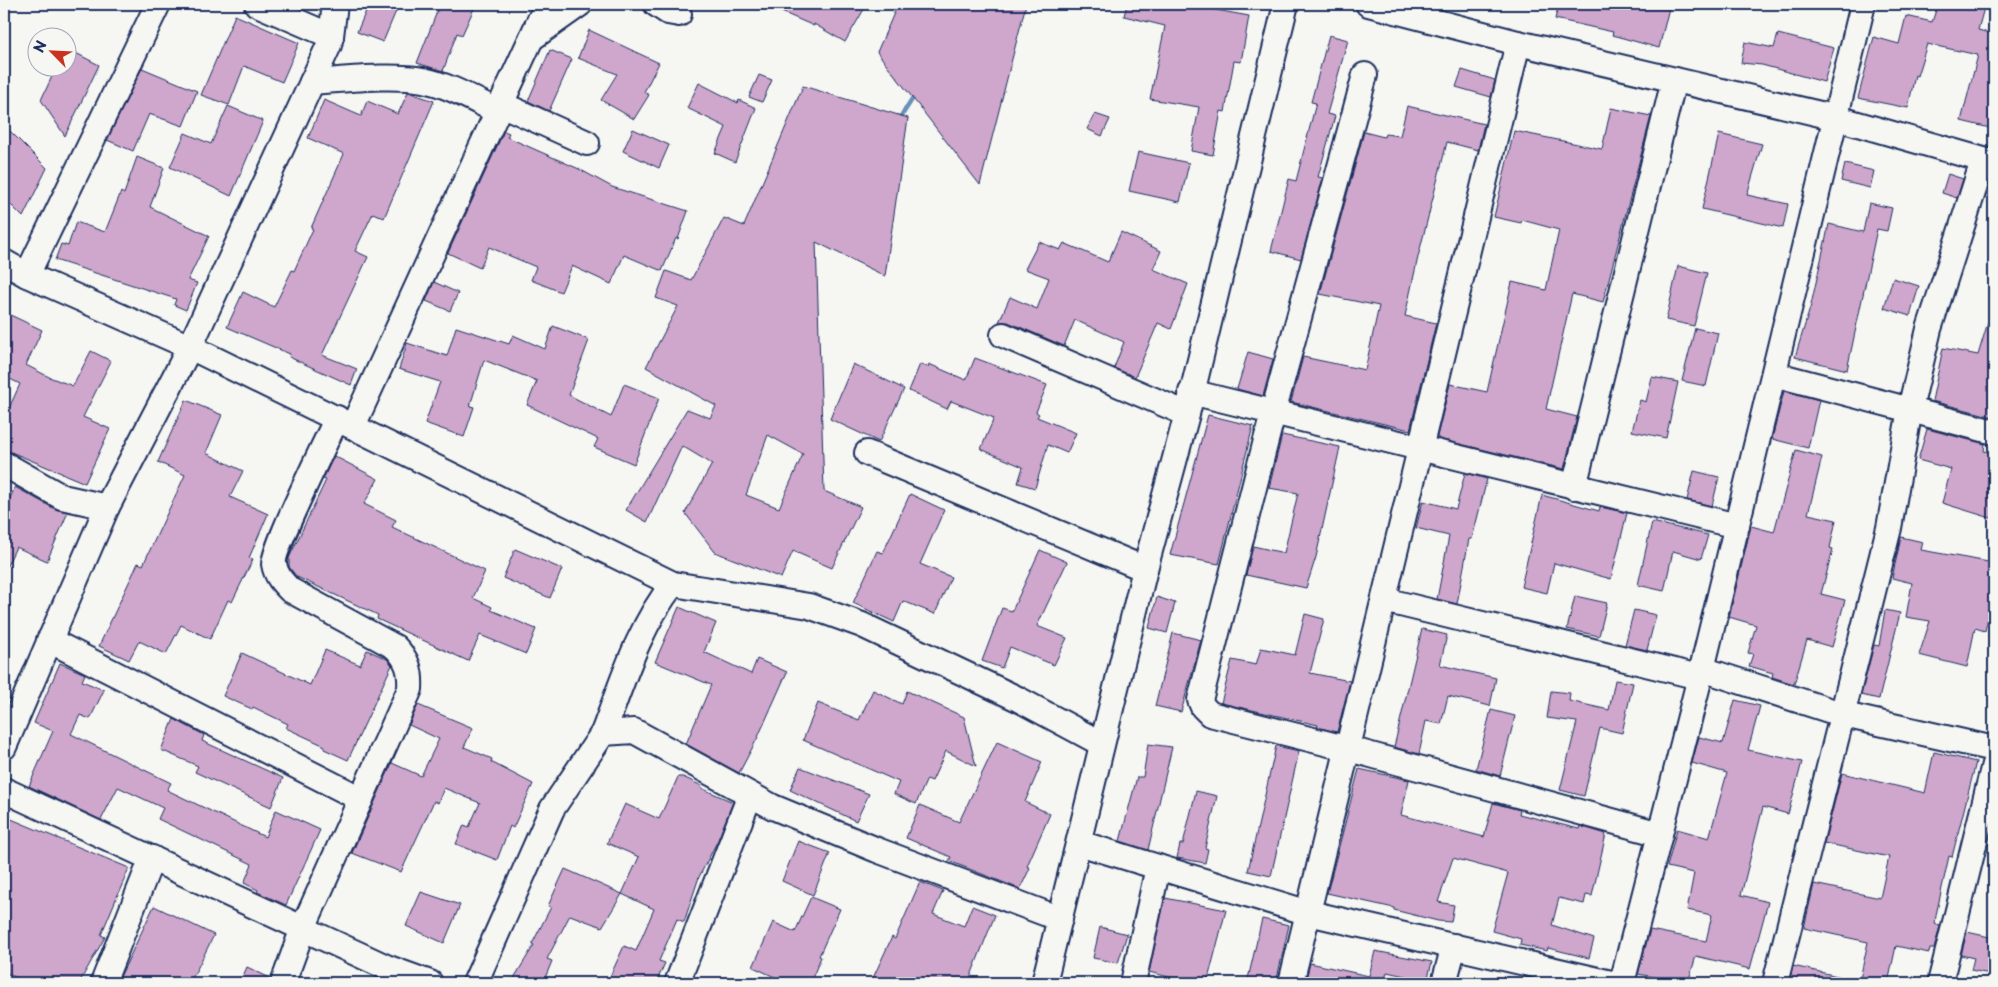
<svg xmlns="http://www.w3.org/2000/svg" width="1998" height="987" font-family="'Playpen Sans',sans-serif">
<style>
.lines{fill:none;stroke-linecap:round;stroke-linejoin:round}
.stream{stroke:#6790ba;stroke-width:5}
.building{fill:#cfa6cc;stroke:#1b2f5e;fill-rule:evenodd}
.minor-casing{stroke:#1b2f5e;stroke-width:28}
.minor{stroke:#f6f6f2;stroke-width:24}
</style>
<rect width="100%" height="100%" fill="#f6f6f2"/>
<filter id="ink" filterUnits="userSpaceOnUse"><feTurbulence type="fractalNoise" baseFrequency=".02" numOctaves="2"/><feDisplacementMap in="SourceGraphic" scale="10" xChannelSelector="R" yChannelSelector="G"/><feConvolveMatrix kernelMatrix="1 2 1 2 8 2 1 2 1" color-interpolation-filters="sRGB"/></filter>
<g filter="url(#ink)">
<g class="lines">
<polyline class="stream" points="898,121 916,93"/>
</g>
<g class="building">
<polygon points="369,4 399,4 383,42 357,32"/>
<polygon points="440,4 476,4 462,35 457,33 443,71 417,63"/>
<polygon points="763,4 867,4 845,42 814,24 814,26"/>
<polygon points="898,4 1026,4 980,185 877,52"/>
<polygon points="1127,4 1183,4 1249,16 1241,62 1234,61 1225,112 1221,111 1213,155 1191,151 1199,107 1150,99 1165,26 1124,16"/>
<polygon points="1559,4 1670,4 1659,48 1612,35 1613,32 1555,19"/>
<polygon points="1938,4 1985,4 1978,30 1994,34 1994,129 1961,121 1978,55 1927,44 1917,76 1915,75 1908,108 1858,98 1874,37 1899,44 1906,16 1932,22"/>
<polygon points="235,15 299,43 282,82 244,66 229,105 201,95"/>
<polygon points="589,30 659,63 644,92 649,95 634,119 601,100 617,74 578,58"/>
<polygon points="1778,34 1834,48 1824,82 1762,65 1741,63 1745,42 1774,48"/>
<polygon points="1329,35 1348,40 1327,114 1335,116 1318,177 1323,178 1301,259 1271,251 1289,179 1296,181 1316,103 1311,102"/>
<polygon points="68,49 99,65 65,136 41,100 56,68 68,68"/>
<polygon points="550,50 572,59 549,111 528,101"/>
<polygon points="142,68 197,91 183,126 149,114 133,151 107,140"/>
<polygon points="1462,70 1495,80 1491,97 1456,87"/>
<polygon points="759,75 772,80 762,102 749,97"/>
<polygon points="699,83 738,103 739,100 756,108 735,162 715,153 726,127 687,108"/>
<path d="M803,86L908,118L885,276L816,242L824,491L861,507L832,568L793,551L781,578L715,552L685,513L712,464L682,446L647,522L626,510L687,409L710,418L716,406L646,367L678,306L656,298L666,271L691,280L724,218L744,226ZM768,435L803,454L779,508L746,495Z"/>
<polygon points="408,92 434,101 384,218 373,213 355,251 368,257 322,355 357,369 351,385 289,357 290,354 227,327 243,292 274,307 292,270 294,271 313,229 311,228 344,154 308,138 324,100 361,116 367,101 398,114"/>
<polygon points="228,106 263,121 231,196 170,167 185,133 211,144"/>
<polygon points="1407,106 1484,124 1478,150 1447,142 1418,257 1405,316 1436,323 1410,430 1291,402 1303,357 1365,370 1379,306 1320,294 1364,132 1384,137 1385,134 1400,136"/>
<polygon points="1611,108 1651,116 1603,302 1572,294 1546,409 1577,417 1564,469 1439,439 1437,436 1450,384 1487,392 1512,282 1546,290 1559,230 1522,220 1521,223 1494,217 1514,131 1602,149"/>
<polygon points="1095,114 1110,119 1102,136 1087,129"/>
<polygon points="633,129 669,145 659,168 623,151"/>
<polygon points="10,131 47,168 23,217 4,198 4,141"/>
<polygon points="504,131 509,133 507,137 579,169 612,187 688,211 678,239 676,238 662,271 624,255 611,284 572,266 561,292 531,280 536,267 489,247 480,268 448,253"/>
<polygon points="1719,134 1762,144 1747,195 1788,204 1783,228 1702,209"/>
<polygon points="1138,152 1189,163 1180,202 1129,191"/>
<polygon points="137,157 164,168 150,207 209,236 188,280 197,283 186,310 174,305 176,299 55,260 61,244 68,246 76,222 105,232 121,192 124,194"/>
<polygon points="1845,164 1874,171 1870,188 1841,181"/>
<polygon points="1948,174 1963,179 1957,198 1942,193"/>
<polygon points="1869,203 1892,208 1887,231 1877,229 1847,370 1795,357 1811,305 1829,224 1863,232"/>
<polygon points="1121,232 1161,251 1153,269 1188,284 1171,329 1158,323 1135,377 1114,368 1124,342 1075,320 1064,346 1008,322 999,322 1010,297 1037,309 1049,278 1025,269 1039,242 1060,250 1064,243 1108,262"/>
<polygon points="1678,266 1707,273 1694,326 1666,320"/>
<polygon points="1893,278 1919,286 1910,316 1884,308"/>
<polygon points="434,282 458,293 450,311 426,301"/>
<polygon points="4,312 42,330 26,365 49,377 73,386 91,351 111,361 83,417 110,429 85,483 4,449 4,419 20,384 4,376"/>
<polygon points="1991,312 1994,312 1994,417 1932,401 1943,348 1978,355"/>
<polygon points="553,326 589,340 569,395 611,417 624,384 659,398 634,464 594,447 598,439 527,405 537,381 484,360 470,406 474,407 464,437 425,423 440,382 399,369 407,343 447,356 456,327 509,344 513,335 545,349"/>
<polygon points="1695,328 1718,333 1706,386 1682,381"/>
<polygon points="1248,352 1273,359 1263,396 1237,389"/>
<polygon points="975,358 1047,385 1036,412 1039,414 1037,417 1076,433 1067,453 1048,445 1035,488 1018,483 1023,467 981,449 994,418 951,401 947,409 909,391 920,364 928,367 929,364 966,380"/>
<polygon points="853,364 904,389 879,442 830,419"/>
<polygon points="1652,377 1678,382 1666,438 1632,431 1640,400 1646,402"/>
<polygon points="1784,391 1819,400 1808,448 1772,439"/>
<polygon points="186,400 222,415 206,453 243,471 230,497 268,514 249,558 253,559 232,602 228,600 210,639 181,625 166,654 139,641 129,660 99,646 138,563 143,565 185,475 158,462"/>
<polygon points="1208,415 1253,426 1219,564 1170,555"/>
<polygon points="1927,429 1985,444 1984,451 1994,453 1994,519 1942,503 1951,469 1918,460"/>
<polygon points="1282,435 1340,447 1316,557 1306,588 1246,575 1253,546 1284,553 1298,493 1269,488"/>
<polygon points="1796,450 1822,457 1808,514 1836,520 1830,548 1833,549 1821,594 1845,600 1832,647 1807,640 1794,684 1772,677 1773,673 1749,666 1753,654 1748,653 1756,625 1729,617 1751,526 1774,532"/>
<polygon points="334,456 378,479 364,504 396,520 392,527 485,571 473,598 492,607 491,610 536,629 526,654 480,635 468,661 377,619 378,615 297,577 289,567 289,558 326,480 323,479"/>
<polygon points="1694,471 1719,477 1712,506 1687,500"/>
<polygon points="1465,473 1487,479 1472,539 1469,539 1457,604 1437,599 1449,536 1416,528 1423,501 1456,509"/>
<polygon points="15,487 55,509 68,512 47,561 16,547 4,572 4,512"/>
<polygon points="910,494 944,510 920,564 951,577 935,614 903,601 894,622 853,603 877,551 883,553"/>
<polygon points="1542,495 1599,511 1600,507 1627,513 1611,579 1554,563 1547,593 1521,587"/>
<polygon points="1652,522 1708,535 1701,559 1673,551 1664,591 1638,585"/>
<polygon points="1901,537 1923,542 1921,550 1994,563 1994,593 1985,631 1975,628 1967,667 1919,655 1930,621 1906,617 1912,583 1892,578"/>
<polygon points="515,549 562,569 550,598 503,578"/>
<polygon points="1040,550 1067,562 1037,626 1067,638 1054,665 1010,647 1002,668 982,661 1002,608 1012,611"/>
<polygon points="1575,596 1607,603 1599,636 1567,629"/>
<polygon points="1157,597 1175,603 1167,633 1149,628"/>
<polygon points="679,607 716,623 704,652 751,674 757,659 787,672 758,737 739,773 686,744 711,685 655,662"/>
<polygon points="1634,610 1656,615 1647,650 1625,645"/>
<polygon points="1885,610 1900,613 1879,699 1861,695 1874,645 1879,646"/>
<polygon points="1305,614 1324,619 1310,673 1350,681 1337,732 1317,727 1318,725 1221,703 1232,660 1256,665 1261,648 1295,655"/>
<polygon points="1422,629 1447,635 1440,665 1496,678 1490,706 1448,696 1441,724 1426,721 1419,754 1394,747"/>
<polygon points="1173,633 1201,640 1181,712 1155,706"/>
<polygon points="325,650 360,665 367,650 387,659 392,665 348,760 324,749 325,746 286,728 288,724 253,707 252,709 223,696 242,653 310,685"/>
<polygon points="60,663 85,674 82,681 104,690 90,719 80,715 71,734 171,783 167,790 265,837 276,810 320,830 286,905 257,892 258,890 244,883 252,864 158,819 163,808 118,787 101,820 29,786 53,731 34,723"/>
<polygon points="1615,680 1633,683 1622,733 1600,728 1584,796 1560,790 1577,722 1547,718 1551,691 1570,693 1569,701 1609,710"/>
<polygon points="873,690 902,704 907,691 964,717 976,766 946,751 932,781 927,779 916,804 894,794 899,782 803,740 818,703 859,720"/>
<polygon points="1735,700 1760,706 1748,750 1802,762 1788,814 1763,807 1741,895 1768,902 1750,969 1696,956 1688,983 1638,974 1650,930 1706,941 1712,915 1687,910 1694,873 1667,867 1677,829 1709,838 1727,773 1692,763 1699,737 1723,743"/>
<polygon points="418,705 473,728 464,747 492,759 491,762 533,784 513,828 510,826 497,860 456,844 464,825 469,827 480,803 444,788 438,803 434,801 401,872 352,853 392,763 421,776 439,739 409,725"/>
<polygon points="1491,710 1515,716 1500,776 1476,769"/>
<polygon points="174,719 204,735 202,741 283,778 271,807 195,772 198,766 161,750"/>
<polygon points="997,742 1042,762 1025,802 1050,814 1027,866 1030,868 1020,889 949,861 951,857 906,838 920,805 959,822"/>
<polygon points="1148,744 1172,747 1148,850 1120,841 1137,777 1143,777"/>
<polygon points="1276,746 1299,751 1271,876 1248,871"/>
<polygon points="1934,752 1976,762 1952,857 1949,856 1936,915 1935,924 1940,926 1934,949 1930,949 1929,953 1896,946 1888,983 1860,979 1868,942 1804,928 1814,884 1880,898 1889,857 1824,843 1842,773 1925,793"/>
<polygon points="800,767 869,794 856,821 790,790"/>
<polygon points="1359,769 1409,780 1401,815 1484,837 1493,803 1520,810 1519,814 1579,829 1580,826 1606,834 1592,896 1586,895 1584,904 1559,898 1552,925 1594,939 1589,958 1548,948 1547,951 1520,945 1521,939 1492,931 1508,873 1453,858 1438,902 1454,905 1451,922 1438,921 1394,910 1394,908 1327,893"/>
<polygon points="678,777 683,777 702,786 701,788 733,802 718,840 699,877 684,922 677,919 659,961 665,963 656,983 607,983 624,946 636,951 654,909 622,894 639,857 607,843 625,804 659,819"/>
<polygon points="1196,791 1217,796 1205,848 1208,849 1205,863 1177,858 1180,844 1183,844"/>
<polygon points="4,816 129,868 101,935 105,937 79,983 28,983 4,972"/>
<polygon points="798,841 830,853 813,895 782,881"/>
<polygon points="565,869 622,894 602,927 570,915 547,959 552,961 543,983 511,983 534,945 532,944 551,907 548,906"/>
<polygon points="920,882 943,891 933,914 964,926 972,906 995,915 968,983 886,983 873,978 892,937 895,939"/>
<polygon points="421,892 460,905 444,943 406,926"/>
<polygon points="811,897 840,909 819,956 821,957 810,983 778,983 779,979 753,967 773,922 795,932"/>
<polygon points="1165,898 1226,910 1207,983 1180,983 1181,980 1149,972"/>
<polygon points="154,906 214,935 190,983 132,983 120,977"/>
<polygon points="1262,919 1289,925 1276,983 1247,983"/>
<polygon points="1100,927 1127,934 1118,963 1093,958"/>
<polygon points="1967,932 1994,938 1994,957 1990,974 1971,970 1974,958 1961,955"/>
<polygon points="1375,951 1432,962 1427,981 1387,972 1384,983 1305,983 1310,963 1369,976"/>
<polygon points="1793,966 1842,977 1841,983 1789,983"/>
<polygon points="247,967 270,978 270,983 240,983"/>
</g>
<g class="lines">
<g class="minor-casing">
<g id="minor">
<polyline points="656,4 668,12 679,14"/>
<polyline points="1368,4 1518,43 1837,118 1994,163"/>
<polyline points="331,36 335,4"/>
<polyline points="532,38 580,4"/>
<polyline points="1365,75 1273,413 1200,700 1203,707 1210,714 1349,749 1660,834"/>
<path d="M312,82C344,80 391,74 423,80C449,85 474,100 497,111"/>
<polyline points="501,104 587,143"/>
<polyline points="4,262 27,275 190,347 673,584 809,606 862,625 1018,699 1102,744"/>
<polyline points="27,275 158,4"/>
<polyline points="1003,335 1187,414"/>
<polyline points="1774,374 1994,432"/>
<polyline points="1191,392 1737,526"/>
<polyline points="353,426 547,4"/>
<polyline points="867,453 1145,569"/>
<polyline points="4,464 62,497 107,507"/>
<polyline points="1574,487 1674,80"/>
<path d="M673,584C639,626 622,683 603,733L634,731L773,807L877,850L1060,919"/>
<polyline points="1384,600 1699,677"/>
<polyline points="49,640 361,799"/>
<polyline points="1702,669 1844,715 1994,749"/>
<polyline points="4,747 107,507 190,347 329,45 331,36 257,4"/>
<polyline points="4,790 386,967 430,983"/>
<polyline points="1079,843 1309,913 1611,983"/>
<polyline points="103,983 152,858"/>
<path d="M283,983L303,928L410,689C411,671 408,660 395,647L290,590C283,583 276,576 274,564C272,551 327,439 337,418"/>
<polyline points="475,983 552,809 603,733"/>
<polyline points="677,983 750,795"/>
<polyline points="1044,983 1145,569 1187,414 1286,4"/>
<polyline points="1133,983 1158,867"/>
<polyline points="1291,983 1518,43"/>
<polyline points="1444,983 1454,946"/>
<polyline points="1622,983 1702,669 1863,4"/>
<polyline points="1775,983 1889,528 1910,409 1929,329 1983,161"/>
<polyline points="1940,983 1994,764"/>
</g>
</g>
<use href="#minor" class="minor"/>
</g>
</g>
<rect width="1998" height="987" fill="none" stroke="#f6f6f2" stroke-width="20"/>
<rect x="10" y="10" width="1978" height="967" fill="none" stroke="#1b2f5e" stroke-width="2" filter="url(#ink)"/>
<g transform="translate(52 52) rotate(294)"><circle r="24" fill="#f6f6f2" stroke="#9ea6b7"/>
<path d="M0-4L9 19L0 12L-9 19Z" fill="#c8321e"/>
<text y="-8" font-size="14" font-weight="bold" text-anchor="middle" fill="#1b2f5e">N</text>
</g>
</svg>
